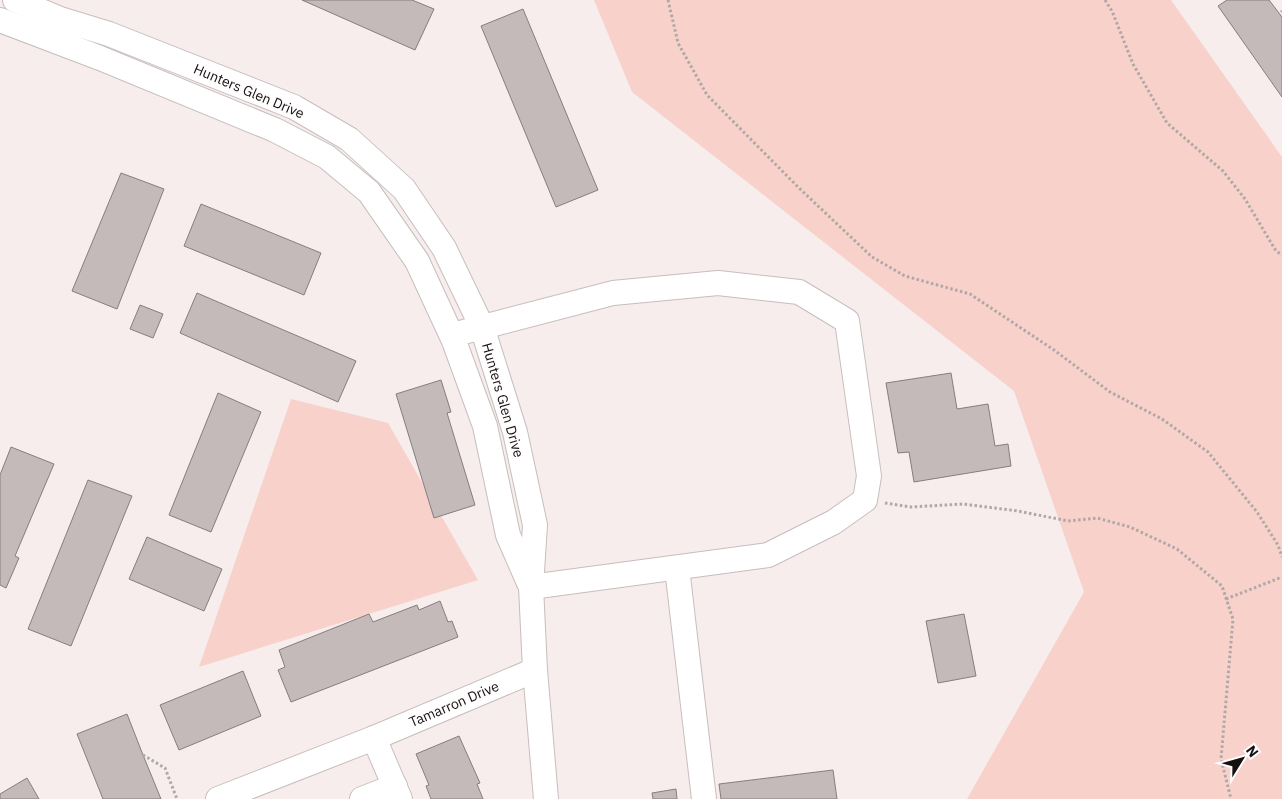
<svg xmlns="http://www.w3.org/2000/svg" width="1282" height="799" font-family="'IBM Plex Sans',sans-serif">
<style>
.green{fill:#f9d1cb}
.building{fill:#c3bab9;stroke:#867e7d}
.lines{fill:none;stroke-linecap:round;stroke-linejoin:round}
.minor-casing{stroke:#c7bebd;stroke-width:26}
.path{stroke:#afa8a7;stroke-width:3;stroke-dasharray:2.5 2.5;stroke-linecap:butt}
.minor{stroke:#fff;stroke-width:24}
.labels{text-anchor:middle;stroke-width:4;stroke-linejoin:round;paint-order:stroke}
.street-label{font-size:14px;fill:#141110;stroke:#fefcfc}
</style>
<rect width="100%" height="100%" fill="#f6edec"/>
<g class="green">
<polygon points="594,0 1171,0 1282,157 1282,799 967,799 1084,592 1014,391 632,92"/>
<polygon points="291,399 388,423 478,580 199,667"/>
</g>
<g class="building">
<polygon points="302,0 412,0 434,9 415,50"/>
<polygon points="1227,0 1269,0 1282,17 1282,97 1218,6"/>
<polygon points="523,9 598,190 556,207 481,26"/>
<polygon points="121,173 164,189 117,309 72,291"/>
<polygon points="201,204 321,253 304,295 184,246"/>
<polygon points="197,293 356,361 338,402 180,333"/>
<polygon points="140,305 163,314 153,338 130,329"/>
<polygon points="951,373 957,409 988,404 995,446 1008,444 1011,466 914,482 909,452 898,453 886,383"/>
<polygon points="441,380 451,412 447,413 475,505 434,518 396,394"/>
<polygon points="218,393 261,412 211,532 169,515"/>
<polygon points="11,447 54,464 15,556 19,558 6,588 0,585 0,475"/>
<polygon points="88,480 132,496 71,646 28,629"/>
<polygon points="147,537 222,569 204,611 129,579"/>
<polygon points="440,601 448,622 452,621 458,637 291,702 278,670 285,667 279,650 369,614 373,622 417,605 419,610"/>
<polygon points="964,614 976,676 938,683 926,621"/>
<polygon points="243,671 261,716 179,750 160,705"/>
<polygon points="127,714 143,755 161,799 103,799 77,734"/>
<polygon points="459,736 480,783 477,784 483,799 431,799 426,786 429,785 416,754"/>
<polygon points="833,770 837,799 721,799 719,784"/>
<polygon points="27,778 39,799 0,799 0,794"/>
<polygon points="676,789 677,799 653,799 652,793"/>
</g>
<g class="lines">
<g class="minor-casing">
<g id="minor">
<polyline points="15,0 60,19 109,34 294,107 349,139 404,189 444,248 482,327 515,432 535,525 531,587 535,670 546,799"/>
<polyline points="0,20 100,58 275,130 327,157 369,192 417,261 454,341 485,426 508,535 529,583"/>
<polyline points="452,335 613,293 718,283 799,292 847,321 869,476 865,500 834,522 768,555 531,587"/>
<polyline points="677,568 704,799"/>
<polyline points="374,738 400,799"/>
<polyline points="218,799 374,738 535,670"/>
<polyline points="362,799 395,786"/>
</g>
</g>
<g class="path">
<polyline points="668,0 678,43 707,95 799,188 872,257 905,276 970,294 1054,350 1110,392 1162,419 1208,452 1257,512 1278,545 1282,557"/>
<polyline points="1105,0 1112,11 1133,64 1167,123 1223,171 1245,199 1276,251 1282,255"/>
<polyline points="1281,12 1282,11"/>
<polyline points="885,503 911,507 963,504 1018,511 1068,521 1097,518 1130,527 1177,549 1222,586 1233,619 1221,759 1231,799"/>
<polyline points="1226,599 1282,577"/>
<polyline points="143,755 165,768 177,799"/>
</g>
<use href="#minor" class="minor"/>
</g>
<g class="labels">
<g class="street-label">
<text transform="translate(249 91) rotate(23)" y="5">Hunters Glen Drive</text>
<text transform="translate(503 400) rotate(74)" y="5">Hunters Glen Drive</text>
<text transform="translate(454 704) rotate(-23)" y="5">Tamarron Drive</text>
</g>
</g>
<g transform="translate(1242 759) rotate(53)" stroke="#fefcfc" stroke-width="4" paint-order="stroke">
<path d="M0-4L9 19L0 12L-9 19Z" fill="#141110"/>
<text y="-8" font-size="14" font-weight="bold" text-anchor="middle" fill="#141110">N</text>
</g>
</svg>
